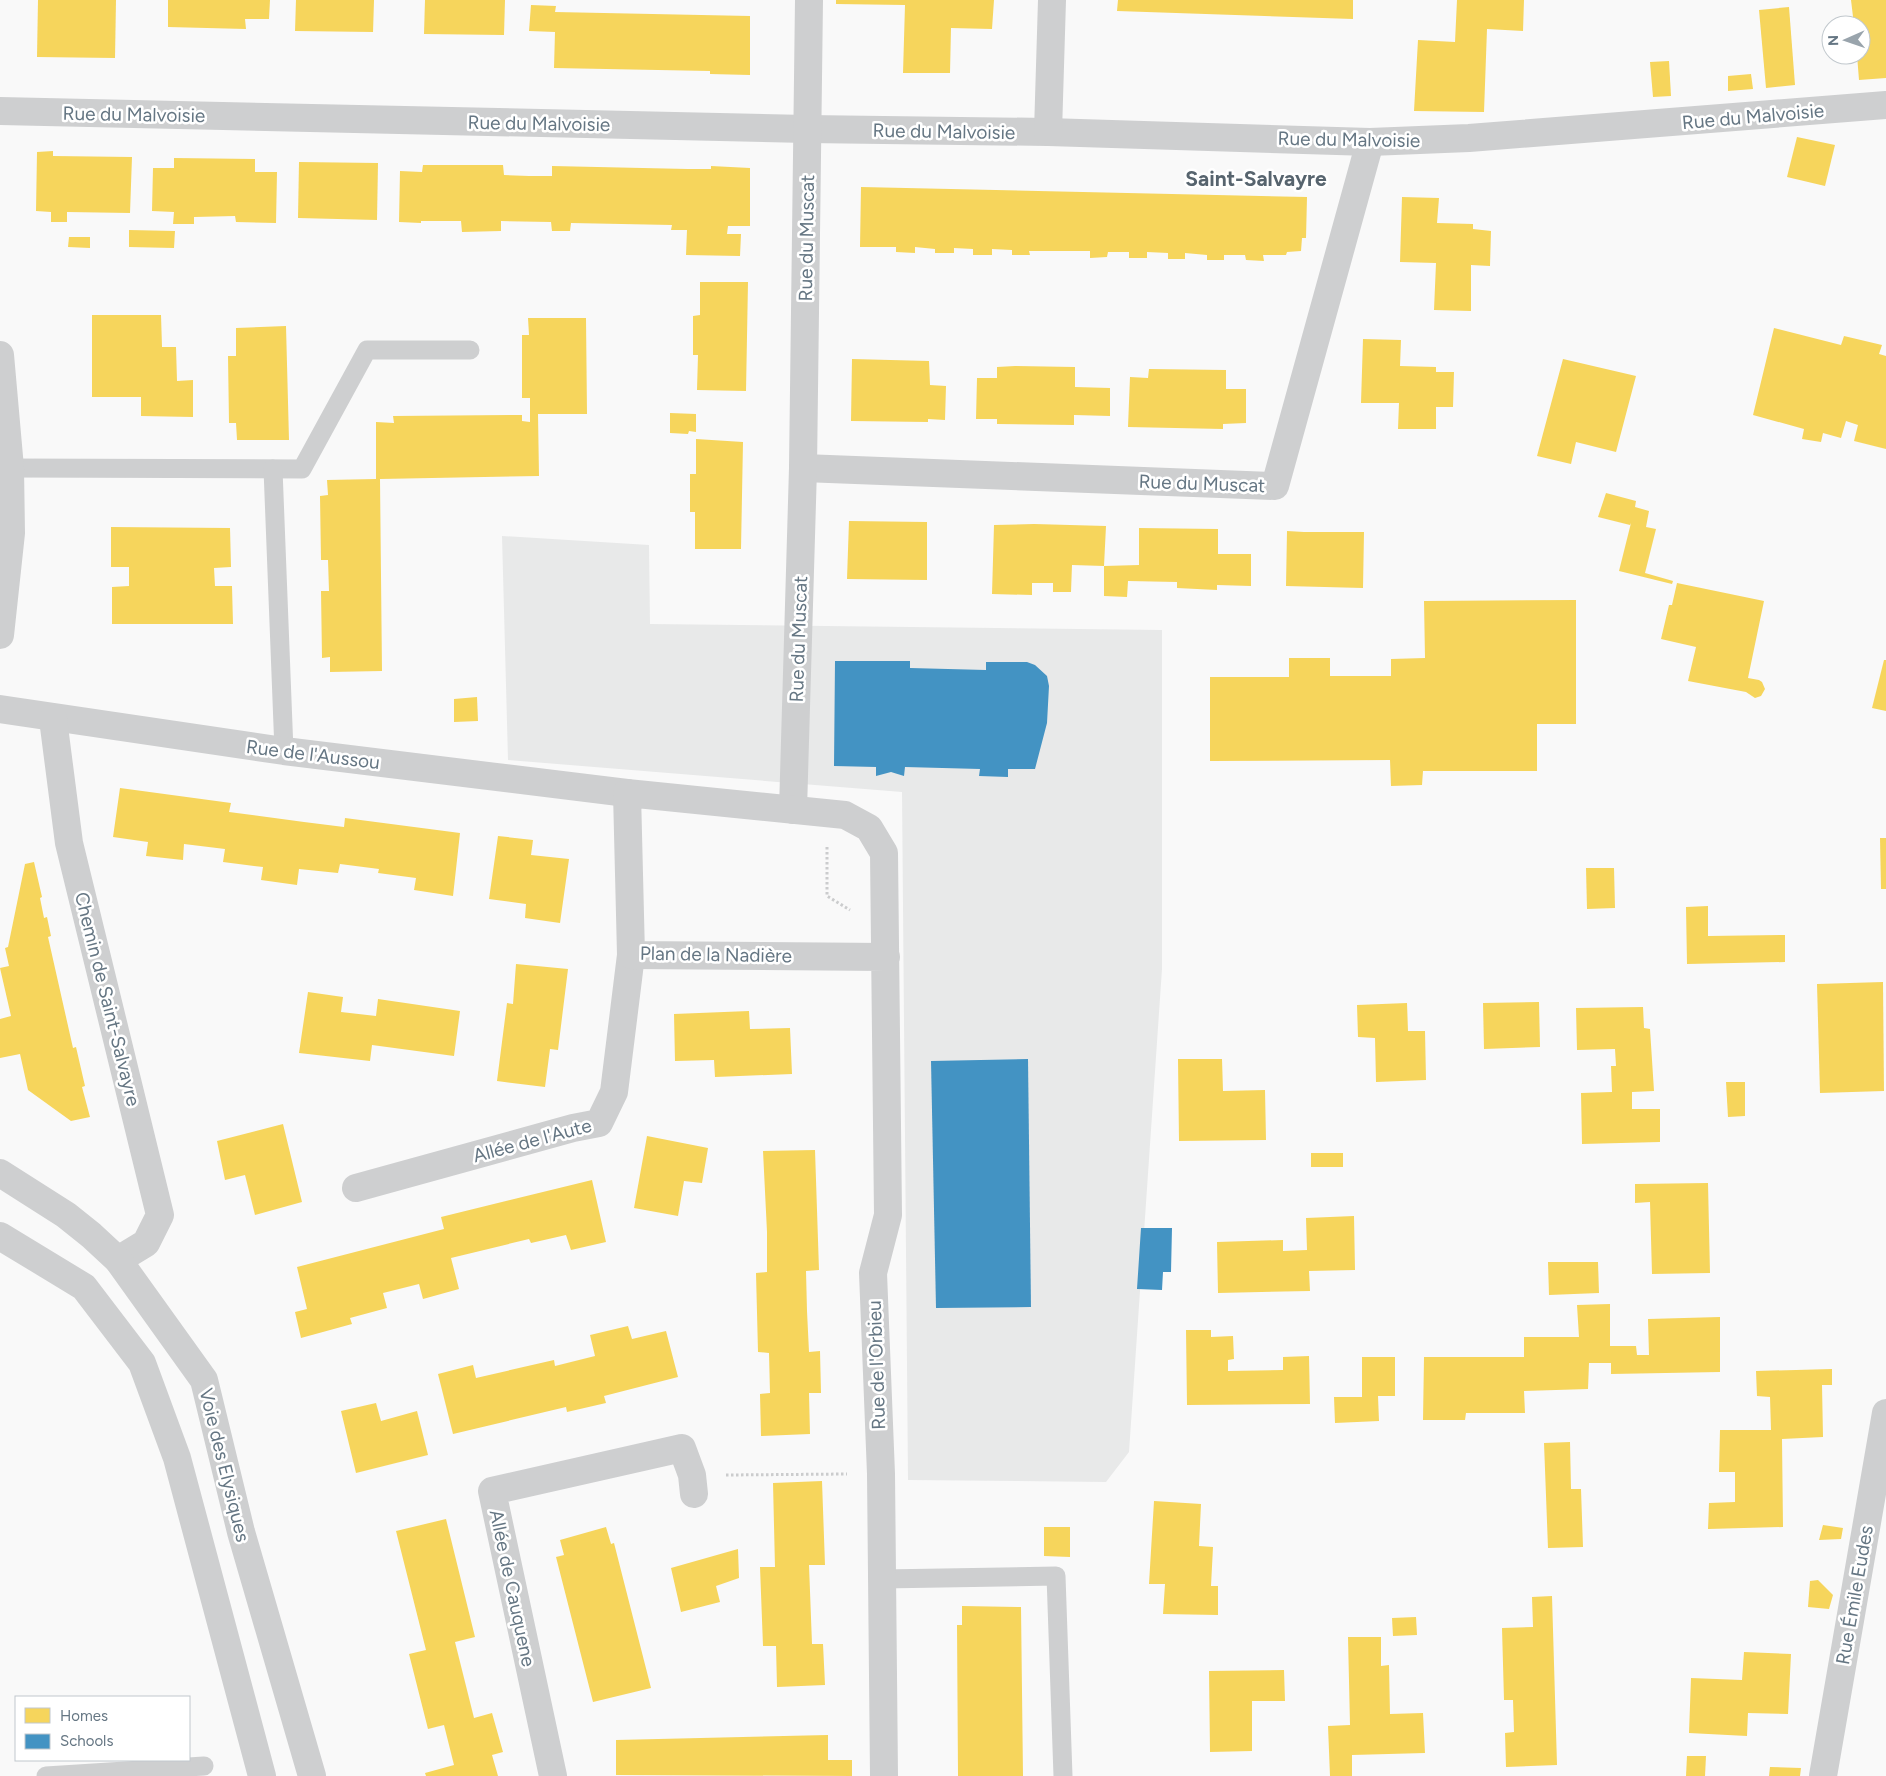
<svg xmlns="http://www.w3.org/2000/svg" width="1886" height="1776" font-family="Figtree,sans-serif">
<style>
.built{fill:#e8e9e9}
.homes{fill:#f6d55c}
.schools{fill:#4393c3}
.lines{fill:none;stroke-linecap:round;stroke-linejoin:round}
.path{stroke:#cbcccd;stroke-width:3;stroke-dasharray:2.5 2.5;stroke-linecap:butt}
.service{stroke:#cecfd0;stroke-width:19}
.minor{stroke:#cecfd0;stroke-width:28}
.tertiary{stroke:#cecfd0;stroke-width:28}
.labels{text-anchor:middle;stroke-width:5;stroke-linejoin:round;paint-order:stroke}
.street-label{font-size:19px;fill:#657683;stroke:#fff}
.quarter-label{font-size:21px;font-weight:bold;fill:#57646e;stroke:#fff}
</style>
<rect width="100%" height="100%" fill="#f9f9f9"/>
<polygon class="built" points="502,536 649,545 650,624 1162,630 1162,969 1129,1452 1106,1482 908,1480 902,792 508,760"/>
<g class="homes">
<polygon points="38,0 116,0 115,58 37,57"/>
<polygon points="168,0 270,0 269,19 245,19 246,29 168,27"/>
<polygon points="296,0 374,0 373,32 295,31"/>
<polygon points="425,0 505,0 504,35 424,34"/>
<polygon points="836,0 994,0 992,29 951,28 950,73 903,73 905,5 836,4"/>
<polygon points="1118,0 1353,0 1353,19 1117,11"/>
<polygon points="1457,0 1524,0 1523,31 1487,29 1484,112 1414,111 1418,40 1455,42"/>
<polygon points="1851,0 1886,0 1886,78 1859,80 1857,55 1861,55 1861,25 1854,25"/>
<polygon points="531,5 556,6 555,12 750,16 750,75 710,74 710,71 554,68 555,32 529,31"/>
<polygon points="1789,7 1795,85 1766,88 1759,10"/>
<polygon points="1669,61 1671,96 1653,97 1650,62"/>
<polygon points="1751,74 1753,89 1728,91 1728,76"/>
<polygon points="1797,137 1835,145 1825,186 1787,177"/>
<polygon points="53,151 53,156 132,157 130,213 67,212 67,222 51,222 51,212 36,211 37,152"/>
<polygon points="174,158 255,159 255,172 277,172 276,223 236,222 235,216 194,217 194,224 173,224 174,212 152,211 153,168 174,168"/>
<polygon points="299,162 378,163 377,220 298,218"/>
<polygon points="423,165 503,165 504,175 529,176 552,176 552,166 688,169 711,169 711,166 750,168 750,226 728,226 727,234 741,234 740,256 686,255 687,230 671,230 672,225 571,223 570,231 552,231 551,222 501,221 501,231 462,232 461,221 421,221 421,223 399,222 400,171 422,172"/>
<polygon points="861,187 1307,197 1306,238 1302,238 1301,251 1287,252 1286,255 1263,255 1264,261 1246,260 1245,255 1224,255 1224,260 1207,260 1207,255 1185,253 1185,259 1168,259 1168,253 1147,252 1147,258 1129,258 1129,252 1108,252 1107,257 1090,258 1090,251 1029,251 1030,255 1012,255 1012,250 992,249 992,255 973,255 973,249 954,248 954,253 935,253 935,249 915,247 915,253 896,252 896,247 860,247"/>
<polygon points="1402,197 1439,198 1437,223 1473,224 1473,229 1491,231 1490,266 1471,265 1471,311 1434,310 1436,263 1400,262"/>
<polygon points="129,230 175,231 174,248 129,247"/>
<polygon points="69,237 90,237 90,248 68,247"/>
<polygon points="700,282 748,282 746,391 697,390 698,355 693,355 693,316 700,315"/>
<polygon points="92,315 161,315 162,347 176,347 177,381 193,380 193,417 141,416 141,397 92,397"/>
<polygon points="528,318 586,318 587,414 538,414 539,476 380,479 382,671 330,672 330,657 322,658 321,591 329,591 328,560 321,560 320,496 328,495 327,480 376,479 376,422 394,423 393,416 522,415 522,421 530,422 530,398 522,398 522,335 529,335"/>
<polygon points="286,326 289,440 237,440 236,423 229,423 228,356 236,356 236,328"/>
<polygon points="1774,328 1841,345 1844,336 1882,345 1879,354 1886,356 1886,449 1854,441 1858,425 1846,421 1841,438 1823,433 1821,442 1802,439 1804,429 1753,415"/>
<polygon points="1363,339 1401,340 1400,366 1436,367 1436,372 1454,372 1453,407 1436,407 1436,429 1398,429 1399,403 1361,403"/>
<polygon points="852,359 929,361 930,385 946,386 945,420 928,419 928,422 851,421"/>
<polygon points="1563,359 1636,376 1616,452 1576,442 1571,464 1537,456"/>
<polygon points="1015,366 1075,367 1075,387 1110,388 1110,416 1074,415 1074,425 997,424 997,419 976,419 977,378 997,378 997,367"/>
<polygon points="1149,369 1226,370 1226,389 1246,389 1246,423 1223,424 1223,429 1128,427 1130,377 1148,378"/>
<polygon points="670,413 696,414 696,432 689,431 688,434 670,433"/>
<polygon points="696,439 743,442 741,549 695,549 695,512 690,512 690,474 696,474"/>
<polygon points="1606,493 1636,501 1635,507 1649,511 1646,527 1656,529 1645,573 1673,581 1672,584 1619,571 1631,523 1630,525 1598,517"/>
<polygon points="849,521 927,522 927,580 847,579"/>
<polygon points="1034,524 1106,526 1104,566 1072,565 1071,592 1053,592 1053,583 1032,583 1032,595 992,594 994,525"/>
<polygon points="111,527 230,528 231,567 214,568 215,586 232,586 233,624 112,624 112,587 129,586 129,567 111,567"/>
<polygon points="1139,528 1218,529 1218,554 1251,554 1251,586 1217,585 1217,590 1177,588 1177,582 1128,581 1127,597 1104,596 1104,566 1139,565"/>
<polygon points="1287,531 1304,532 1364,532 1363,588 1286,586"/>
<polygon points="1677,583 1764,601 1748,678 1759,680 1762,682 1765,689 1761,696 1755,698 1746,692 1688,681 1696,647 1661,639 1669,605 1672,605"/>
<polygon points="1576,600 1576,724 1537,724 1537,771 1423,771 1422,785 1391,786 1390,760 1210,761 1210,677 1289,677 1289,658 1330,658 1330,676 1391,676 1391,659 1425,658 1424,601"/>
<polygon points="1884,660 1886,660 1886,711 1872,708"/>
<polygon points="477,697 478,721 454,722 454,699"/>
<polygon points="120,788 231,803 229,812 304,822 344,827 345,818 460,833 453,896 414,890 416,878 378,873 379,869 340,864 338,873 299,869 297,885 261,880 263,867 223,862 225,849 184,844 183,860 146,856 148,842 113,837"/>
<polygon points="498,836 533,840 531,855 569,859 560,923 525,918 526,904 489,899"/>
<polygon points="1880,838 1886,838 1886,889 1881,889"/>
<polygon points="34,862 42,897 40,898 44,918 47,917 51,936 48,937 73,1048 76,1047 85,1086 82,1087 90,1117 71,1121 28,1090 20,1054 0,1058 0,1019 11,1016 0,968 9,966 5,948 8,947 25,864"/>
<polygon points="1586,868 1614,868 1615,908 1587,909"/>
<polygon points="1708,906 1708,936 1785,935 1785,962 1687,964 1686,907"/>
<polygon points="516,964 568,969 558,1050 550,1049 545,1087 497,1081 507,1003 513,1004"/>
<polygon points="1883,982 1884,1091 1820,1093 1817,984"/>
<polygon points="308,992 343,997 341,1012 376,1016 378,999 460,1011 454,1056 372,1045 370,1061 299,1053"/>
<polygon points="1539,1002 1540,1047 1484,1049 1483,1003"/>
<polygon points="1407,1003 1408,1031 1425,1031 1426,1080 1376,1082 1375,1038 1358,1037 1357,1005"/>
<polygon points="1643,1007 1644,1028 1650,1029 1654,1091 1632,1092 1632,1109 1660,1109 1660,1142 1582,1144 1581,1093 1612,1092 1611,1066 1616,1066 1615,1049 1577,1050 1576,1008"/>
<polygon points="749,1011 750,1029 790,1028 792,1074 715,1077 714,1060 675,1061 674,1014"/>
<polygon points="1178,1059 1222,1059 1223,1091 1265,1090 1266,1140 1179,1141"/>
<polygon points="1726,1082 1745,1082 1745,1116 1728,1117"/>
<polygon points="283,1124 302,1202 255,1215 245,1175 225,1180 217,1141"/>
<polygon points="647,1136 708,1148 702,1183 684,1181 678,1216 634,1208"/>
<polygon points="815,1150 819,1270 806,1271 807,1311 809,1352 820,1351 821,1393 809,1393 810,1434 761,1436 760,1394 770,1393 769,1353 758,1352 756,1273 767,1272 767,1232 763,1151"/>
<rect x="1311" y="1153" width="32" height="14"/>
<polygon points="592,1180 606,1242 571,1250 566,1235 531,1243 529,1239 451,1258 459,1289 423,1299 419,1284 383,1293 387,1308 350,1318 352,1324 301,1338 295,1312 307,1309 297,1267 444,1229 441,1217"/>
<polygon points="1708,1183 1710,1273 1652,1274 1650,1202 1635,1203 1635,1184"/>
<polygon points="1354,1216 1355,1270 1309,1271 1310,1291 1218,1293 1217,1242 1283,1240 1283,1251 1307,1250 1306,1218"/>
<polygon points="1548,1262 1598,1262 1599,1293 1549,1295"/>
<polygon points="1610,1304 1610,1346 1636,1346 1637,1355 1649,1355 1648,1319 1720,1317 1720,1372 1611,1374 1611,1363 1589,1363 1588,1389 1524,1391 1525,1413 1466,1413 1465,1420 1423,1420 1424,1357 1524,1357 1524,1337 1579,1337 1577,1305"/>
<polygon points="628,1326 632,1339 666,1331 678,1377 604,1396 606,1403 567,1412 566,1407 453,1434 438,1374 473,1365 476,1378 554,1360 555,1366 595,1356 590,1335"/>
<polygon points="1186,1330 1211,1330 1211,1337 1233,1336 1234,1359 1228,1360 1228,1371 1283,1370 1283,1357 1309,1356 1310,1404 1187,1405"/>
<polygon points="1362,1357 1395,1357 1395,1396 1378,1396 1379,1421 1335,1423 1334,1397 1362,1397"/>
<polygon points="1832,1369 1832,1385 1822,1385 1823,1437 1782,1439 1783,1527 1708,1529 1709,1503 1735,1502 1735,1472 1719,1472 1720,1430 1771,1430 1770,1397 1757,1396 1756,1371"/>
<polygon points="376,1403 381,1421 417,1411 428,1455 356,1473 341,1411"/>
<polygon points="1570,1442 1571,1489 1581,1489 1583,1547 1548,1548 1544,1443"/>
<polygon points="822,1481 825,1565 809,1565 812,1644 823,1644 825,1685 777,1687 776,1646 763,1646 760,1567 775,1567 773,1483"/>
<polygon points="1154,1501 1201,1504 1199,1546 1213,1547 1211,1586 1218,1586 1218,1615 1163,1614 1165,1584 1149,1584"/>
<polygon points="446,1519 475,1637 455,1642 474,1718 492,1713 503,1752 492,1755 498,1776 426,1776 425,1773 454,1765 444,1725 428,1729 409,1654 426,1650 396,1531"/>
<polygon points="1823,1525 1843,1528 1841,1539 1819,1540"/>
<polygon points="606,1527 611,1544 614,1543 651,1688 593,1702 556,1557 564,1555 560,1540"/>
<polygon points="1044,1527 1070,1527 1070,1557 1044,1556"/>
<polygon points="738,1549 739,1578 716,1586 720,1602 681,1612 671,1568"/>
<polygon points="1818,1580 1833,1595 1829,1609 1808,1607 1810,1581"/>
<polygon points="1552,1596 1557,1765 1506,1767 1505,1733 1514,1732 1513,1700 1504,1700 1502,1628 1533,1627 1532,1597"/>
<polygon points="962,1606 1021,1607 1023,1776 958,1776 957,1625 962,1625"/>
<polygon points="1416,1617 1417,1635 1393,1636 1392,1618"/>
<polygon points="1348,1637 1381,1637 1381,1666 1389,1665 1390,1714 1423,1713 1425,1753 1352,1755 1352,1776 1330,1776 1328,1726 1350,1725"/>
<polygon points="1744,1652 1791,1654 1788,1714 1748,1713 1747,1736 1689,1733 1691,1678 1742,1680"/>
<polygon points="1284,1670 1285,1701 1252,1701 1252,1751 1210,1752 1209,1671"/>
<polygon points="828,1735 828,1760 852,1760 852,1776 616,1775 616,1740"/>
<polygon points="1687,1756 1706,1756 1705,1776 1686,1776"/>
<polygon points="1770,1767 1801,1768 1800,1776 1769,1776"/>
</g>
<g class="schools">
<polygon points="835,661 910,661 910,668 986,670 986,662 1027,662 1035,665 1047,676 1049,686 1047,723 1035,769 1008,769 1008,777 979,776 980,769 905,767 904,776 891,772 876,776 876,767 834,766"/>
<polygon points="1028,1059 1031,1307 936,1308 931,1061"/>
<polygon points="1141,1228 1172,1228 1171,1272 1163,1272 1162,1290 1137,1289"/>
</g>
<g class="lines">
<g class="path">
<polyline points="827,847 827,896 850,910"/>
<polyline points="726,1475 847,1474"/>
</g>
<g class="service">
<polyline points="10,468 302,469 367,350 470,350"/>
<polyline points="273,469 284,751"/>
<polyline points="882,1579 1056,1576 1063,1776"/>
<polyline points="46,1776 204,1766"/>
</g>
<g class="minor">
<polyline points="0,111 807,129 1048,132 1370,142 1469,138 1886,105"/>
<polyline points="1048,132 1052,0"/>
<polyline points="803,468 1275,486 1370,142"/>
<polyline points="0,709 284,751 627,793"/>
<polyline points="53,719 69,843 160,1215 146,1243 118,1260"/>
<polyline points="793,810 803,468 809,0"/>
<polyline points="356,1188 573,1128 599,1123 614,1092 631,955"/>
<polyline points="553,1776 492,1491 682,1448 692,1475 694,1494"/>
<polyline points="884,1776 881,1474 873,1273 888,1215 884,853 869,828 845,815 627,793 631,955 886,957"/>
<polyline points="1823,1776 1886,1413"/>
</g>
<g class="tertiary">
<polyline points="0,355 10,468 11,533 0,635"/>
<polyline points="0,1173 66,1215 91,1235 118,1260 204,1380 241,1532 312,1776"/>
<polyline points="0,1236 84,1287 142,1363 177,1458 262,1776"/>
</g>
</g>
<g class="labels">
<g class="street-label">
<text transform="translate(134 114) rotate(1)" y="7">Rue du Malvoisie</text>
<text transform="translate(1753 116) rotate(-5)" y="7">Rue du Malvoisie</text>
<text transform="translate(539 123) rotate(1)" y="7">Rue du Malvoisie</text>
<text transform="translate(944 131) rotate(1)" y="7">Rue du Malvoisie</text>
<text transform="translate(1349 139) rotate(1)" y="7">Rue du Malvoisie</text>
<text transform="translate(806 238) rotate(-89)" y="7">Rue du Muscat</text>
<text transform="translate(1202 483) rotate(2)" y="7">Rue du Muscat</text>
<text transform="translate(798 639) rotate(-88)" y="7">Rue du Muscat</text>
<text transform="translate(313 754) rotate(7)" y="7">Rue de l'Aussou</text>
<text transform="translate(716 954) rotate(1)" y="7">Plan de la Nadière</text>
<text transform="translate(108 999) rotate(76)" y="7">Chemin de Saint-Salvayre</text>
<text transform="translate(532 1140) rotate(-15)" y="7">Allée de l'Aute</text>
<text transform="translate(876 1365) rotate(-92)" y="7">Rue de l'Orbieu</text>
<text transform="translate(225 1465) rotate(76)" y="7">Voie des Elysiques</text>
<text transform="translate(513 1588) rotate(78)" y="7">Allée de Cauquene</text>
<text transform="translate(1854 1595) rotate(-80)" y="7">Rue Émile Eudes</text>
</g>
<g class="quarter-label">
<text x="1256" y="186">Saint-Salvayre</text>
</g>
</g>
<rect x="15" y="1696" width="175" height="65" fill="#ffffff" stroke="#c1c8cd"/>
<rect x="25" y="1708" width="25" height="15" fill="#f6d55c" stroke="#c1c8cd"/>
<text x="60" y="1721" font-size="15" fill="#657683">Homes</text>
<rect x="25" y="1734" width="25" height="15" fill="#4393c3" stroke="#c1c8cd"/>
<text x="60" y="1746" font-size="15" fill="#657683">Schools</text>
<g transform="translate(1846 40) rotate(268)"><circle r="24" fill="#ffffff" stroke="#c1c8cd"/>
<path d="M0-4L9 19L0 12L-9 19Z" fill="#99a4ac"/>
<text y="-8" font-size="14" font-weight="bold" text-anchor="middle" fill="#657683">N</text>
</g>
</svg>
